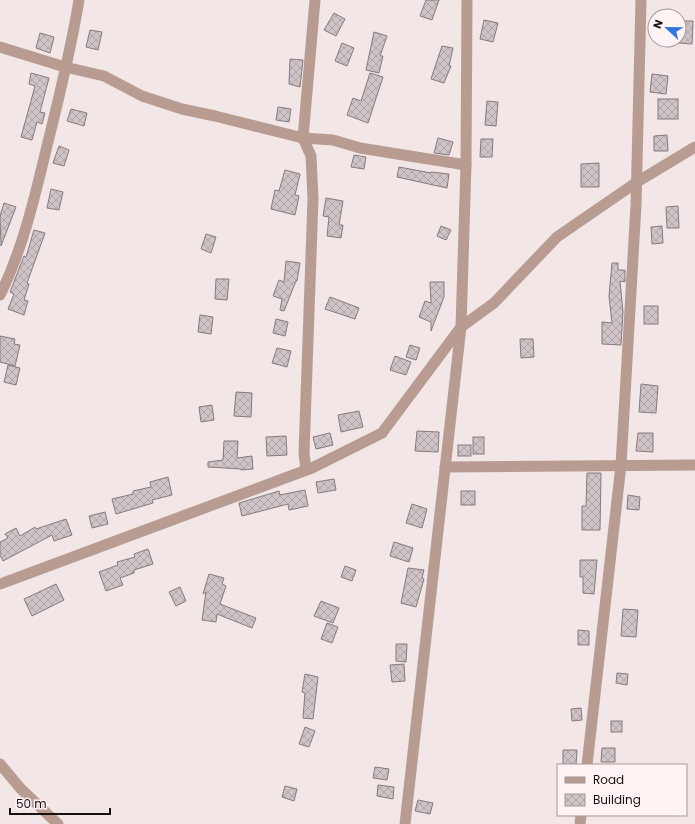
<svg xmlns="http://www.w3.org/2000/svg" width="695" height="824" font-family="Poppins,sans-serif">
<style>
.building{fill:url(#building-cross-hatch);stroke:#847b7e}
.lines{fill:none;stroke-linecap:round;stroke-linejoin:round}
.street{stroke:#b89c92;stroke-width:11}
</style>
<defs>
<pattern id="building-cross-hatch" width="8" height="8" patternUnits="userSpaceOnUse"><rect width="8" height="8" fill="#cec3c7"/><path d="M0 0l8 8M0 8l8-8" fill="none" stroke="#b0a6aa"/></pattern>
</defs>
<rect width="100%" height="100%" fill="#f2e6e6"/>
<g class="building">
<polygon points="426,0 439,0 432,20 420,16"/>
<polygon points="334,13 345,19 336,36 324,30"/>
<polygon points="484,20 498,23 493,42 480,39"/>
<polygon points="679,21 693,21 692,44 679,43"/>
<polygon points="90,30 102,32 98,50 86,47"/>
<polygon points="374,32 387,36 380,56 383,56 379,73 366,70"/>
<polygon points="40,33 54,37 50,53 36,48"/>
<polygon points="342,43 354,48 347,66 335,61"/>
<polygon points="442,46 453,48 449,66 451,66 444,83 431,79"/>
<polygon points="290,59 303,60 300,87 289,84"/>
<polygon points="31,73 49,78 40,112 45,113 42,124 37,122 32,140 21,137 35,86 29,84"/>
<polygon points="370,73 383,77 368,123 347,115 353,98 361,101"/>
<polygon points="652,74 668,76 666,94 650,92"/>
<rect x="658" y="99" width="20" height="20"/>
<polygon points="487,101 498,102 496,126 485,125"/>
<polygon points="278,107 291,109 289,122 276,120"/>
<polygon points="71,109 87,113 84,126 67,121"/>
<polygon points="667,135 668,151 654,151 654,136"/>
<polygon points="438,138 453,142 449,155 434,153"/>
<polygon points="481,139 493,139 492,157 480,157"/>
<polygon points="59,146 69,150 64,166 53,163"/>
<polygon points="354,155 366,157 364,169 351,167"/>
<polygon points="599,163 599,187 581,187 581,164"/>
<polygon points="399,167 431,173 431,172 449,174 447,188 397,177"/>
<polygon points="285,170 300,174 295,195 299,196 295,215 271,209 275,190 279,191"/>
<polygon points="51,189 63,192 59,210 47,208"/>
<polygon points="326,198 343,201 339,225 343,225 341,238 327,236 329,217 323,216"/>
<polygon points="4,203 16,207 1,246 0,216"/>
<polygon points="678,206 679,228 667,228 666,207"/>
<polygon points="441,226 451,230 446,240 437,236"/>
<polygon points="662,226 663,243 652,244 651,227"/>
<polygon points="34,230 45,233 27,283 29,284 24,300 28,301 24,315 8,309 14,294 10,292 24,256 26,257"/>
<polygon points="206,234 216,237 211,253 201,249"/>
<polygon points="286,261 300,263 297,281 296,281 284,311 280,310 282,299 273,296 279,280 284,282"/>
<polygon points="612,263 618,263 618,270 625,270 625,282 620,281 623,312 621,345 602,344 602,322 612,323 609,296"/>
<polygon points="216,279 229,279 227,300 215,299"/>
<polygon points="430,282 444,282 444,297 431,331 431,322 419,317 425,301 431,303"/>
<polygon points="330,297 359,308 355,319 325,309"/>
<rect x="644" y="306" width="14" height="18"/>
<polygon points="200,315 213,317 211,334 198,332"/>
<polygon points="276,319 288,322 285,336 273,333"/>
<polygon points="0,336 15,339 14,344 20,345 15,366 0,362"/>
<polygon points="520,339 533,339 534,357 521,358"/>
<polygon points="410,345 420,348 416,360 406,357"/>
<polygon points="277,348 291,351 287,367 272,363"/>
<polygon points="395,356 411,362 406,375 390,370"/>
<polygon points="8,365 20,368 16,385 4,382"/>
<polygon points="641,384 658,386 656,413 639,412"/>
<polygon points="236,392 252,393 251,417 234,416"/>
<polygon points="212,405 214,420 201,422 199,407"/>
<polygon points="359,411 363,427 341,432 338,415"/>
<polygon points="417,431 439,432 438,452 415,451"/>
<polygon points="330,433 333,445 316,449 313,437"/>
<polygon points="638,433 653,433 653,452 636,451"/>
<polygon points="286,436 287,455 267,456 266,437"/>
<rect x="473" y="437" width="11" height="17"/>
<polygon points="224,441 238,441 237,458 252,456 253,469 241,470 241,469 208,467 208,462 223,460"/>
<rect x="458" y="445" width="13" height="11"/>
<polygon points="587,473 601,473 600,530 582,530 582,506 586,506"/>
<polygon points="168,477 172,495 152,500 153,503 116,514 112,499 133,494 133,491 151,487 150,482"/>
<polygon points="334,479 336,490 318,493 316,482"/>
<polygon points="305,490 308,506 289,510 288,504 242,516 239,503 279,491 280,495"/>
<rect x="461" y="491" width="14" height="14"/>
<polygon points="628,495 640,497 639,510 627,509"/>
<polygon points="412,504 427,509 422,528 406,523"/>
<polygon points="105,512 108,524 92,528 89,516"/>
<polygon points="66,519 72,535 54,541 52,535 3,561 0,555 0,542 8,538 5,534 16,528 20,536 35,527 36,529"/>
<polygon points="394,542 413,548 409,562 390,556"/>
<polygon points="148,549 153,564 134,570 134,573 120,578 123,585 106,591 99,572 118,565 117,562 135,557 134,554"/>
<polygon points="580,560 597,560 594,594 583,593 583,577 580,577"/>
<polygon points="345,566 356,570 352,581 341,577"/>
<polygon points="408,568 424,570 422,578 424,579 416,607 401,603"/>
<polygon points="209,574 224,578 222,584 226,586 220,604 256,618 252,628 217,614 216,622 202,620 206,592 203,594"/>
<polygon points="56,584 64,600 32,616 24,599"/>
<polygon points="180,587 186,601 176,606 169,592"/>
<polygon points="321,601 339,608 333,623 314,616"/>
<polygon points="623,609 638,610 636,637 621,636"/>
<polygon points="327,623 338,627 332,643 321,639"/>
<polygon points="578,630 589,631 589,645 578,645"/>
<polygon points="396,644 407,644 406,662 396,661"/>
<polygon points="404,664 405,681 392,682 390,665"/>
<polygon points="617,673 628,674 627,685 616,683"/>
<polygon points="305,674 318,677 313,719 303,718 305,693 302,692"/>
<polygon points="581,708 582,720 572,721 571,709"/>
<rect x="611" y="721" width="11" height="11"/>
<polygon points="305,727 315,731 309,747 299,744"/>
<polygon points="602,748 615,748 615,762 601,762"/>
<polygon points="563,750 577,750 576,765 563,765"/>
<polygon points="375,767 389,769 387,780 373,778"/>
<polygon points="378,785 394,787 393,799 377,796"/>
<polygon points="285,786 297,789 294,801 282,797"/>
<polygon points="418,800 433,803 430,814 415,811"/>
</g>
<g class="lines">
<g class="street">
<polyline points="0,47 65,67 104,76 142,96 182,109 215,116 303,138 333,140 360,148 466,165"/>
<path d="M0,295C23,249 35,196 47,146C59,98 71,49 79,0"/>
<polyline points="445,467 695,465"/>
<polyline points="306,470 304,453 313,199 311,156 303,138 315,0"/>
<polyline points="0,584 312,468 382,433 461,327 494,303 557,237 637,182 695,147"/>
<polyline points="0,764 21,789 58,824"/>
<polyline points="587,765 621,465 636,205 641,0"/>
<polyline points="405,824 461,327 466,165 467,0"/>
<polyline points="580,824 581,815"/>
</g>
</g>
<rect x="557" y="764" width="130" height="52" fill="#fff3f3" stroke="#a19999"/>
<rect x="565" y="777" width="20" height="6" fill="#b89c92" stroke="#a19999"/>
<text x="593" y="784" font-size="12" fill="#151111">Road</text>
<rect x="565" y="794" width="20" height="12" fill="url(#building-cross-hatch)" stroke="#a19999"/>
<text x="593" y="804" font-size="12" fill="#151111">Building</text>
<g transform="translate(667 28) rotate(292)"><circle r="19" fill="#fff3f3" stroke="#a19999"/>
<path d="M0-3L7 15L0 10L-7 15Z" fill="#3275e2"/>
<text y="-6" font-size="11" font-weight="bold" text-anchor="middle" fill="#151111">N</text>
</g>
<path d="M10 808v6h100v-6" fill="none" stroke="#151111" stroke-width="2"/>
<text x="16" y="808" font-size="12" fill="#151111" stroke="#fff3f3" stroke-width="3" paint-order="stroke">50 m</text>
</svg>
